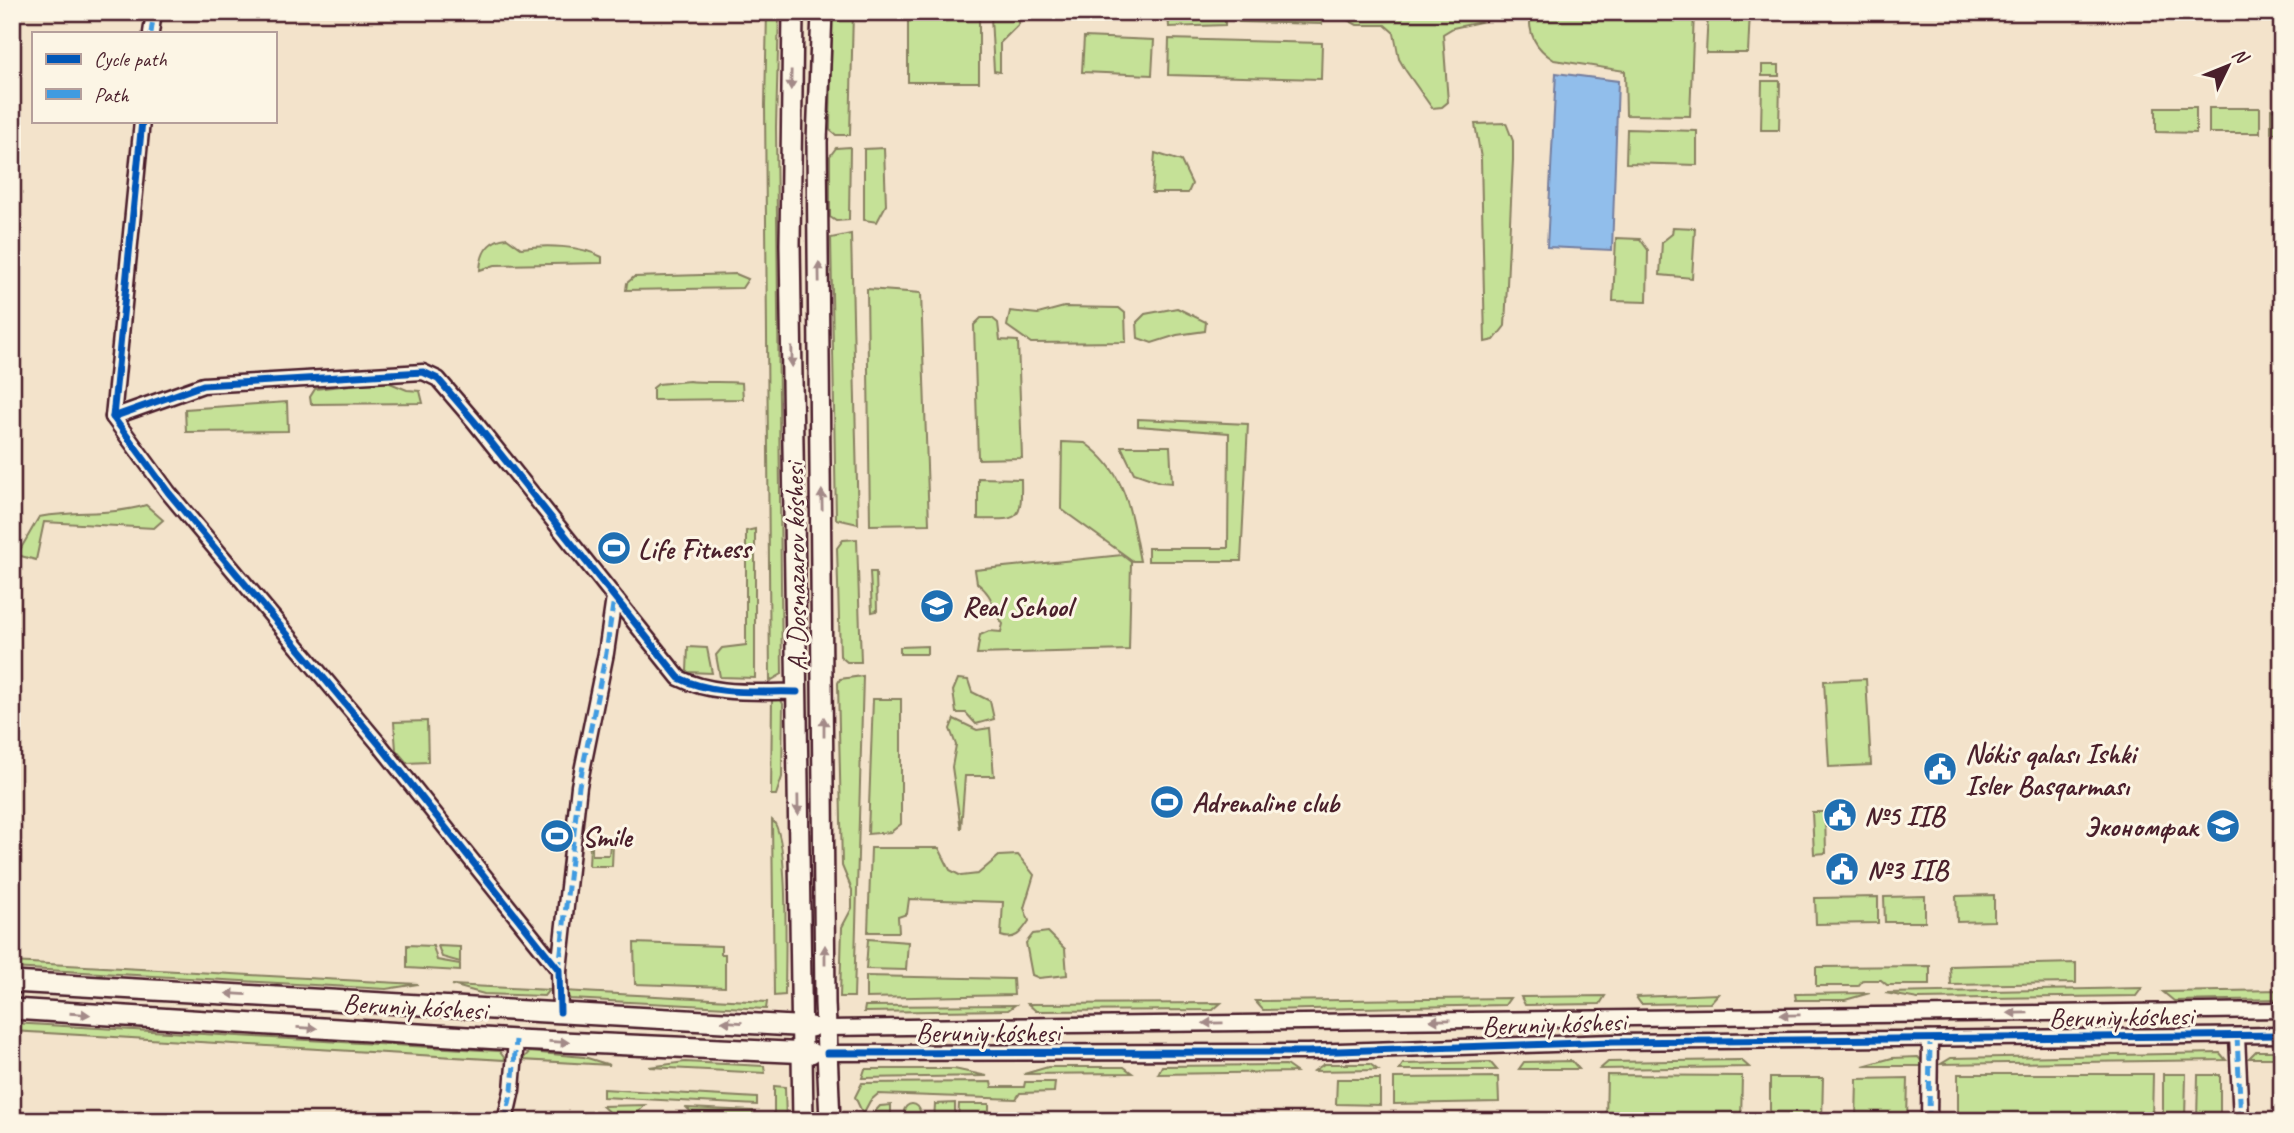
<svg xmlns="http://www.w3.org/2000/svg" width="2294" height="1133" font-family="Caveat,sans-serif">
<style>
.green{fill:#c5e197;stroke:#888061;stroke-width:2}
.water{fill:#91beeb;stroke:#757e9e;stroke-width:2}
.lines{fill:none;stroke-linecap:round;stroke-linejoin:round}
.minor-casing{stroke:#4a1f2b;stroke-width:19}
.major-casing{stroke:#4a1f2b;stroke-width:24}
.minor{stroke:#fcf5e5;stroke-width:14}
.major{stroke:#fcf5e5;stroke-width:19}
.quiet{stroke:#409be1;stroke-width:5;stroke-dasharray:10 5;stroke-linecap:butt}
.cycleway-casing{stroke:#fcf5e5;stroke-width:11}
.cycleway{stroke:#0057b8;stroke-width:7}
.oneway{fill:#a38a88}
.labels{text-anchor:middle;stroke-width:6;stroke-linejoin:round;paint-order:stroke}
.poi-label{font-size:28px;font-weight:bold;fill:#4a1f2b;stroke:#fcf5e5;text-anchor:start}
.street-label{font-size:28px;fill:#4a1f2b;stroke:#fcf5e5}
</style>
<rect width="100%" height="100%" fill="#f3e3cb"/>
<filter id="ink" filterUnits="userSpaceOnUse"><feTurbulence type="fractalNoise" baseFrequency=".0143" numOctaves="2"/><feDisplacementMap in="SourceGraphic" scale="14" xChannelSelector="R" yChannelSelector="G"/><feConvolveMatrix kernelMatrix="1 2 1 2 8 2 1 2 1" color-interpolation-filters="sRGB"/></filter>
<g filter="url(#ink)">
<g class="green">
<polygon points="767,12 779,12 776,127 782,674 770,681 765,105"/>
<polygon points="832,12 853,12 850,135 836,135 830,130"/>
<polygon points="908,12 935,12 935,16 979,16 979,82 908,82"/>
<polygon points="997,12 1019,12 1019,24 1000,43 1000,72 994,71 991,17"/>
<polygon points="1225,12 1225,25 1169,27 1168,14"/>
<polygon points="1240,12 1322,12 1322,24 1239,22"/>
<polygon points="1345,12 1494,12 1494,19 1453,28 1443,34 1448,102 1442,107 1432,108 1406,71 1399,59 1394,33 1385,25 1357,25 1346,19"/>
<path d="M1530,12H1694L1690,116L1626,115L1625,71L1554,60C1535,48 1528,34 1530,12Z"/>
<polygon points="1708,12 1750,12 1748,53 1706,53"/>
<polygon points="1084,37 1154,40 1152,75 1082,72"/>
<polygon points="1169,39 1322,43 1321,79 1168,75"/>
<rect x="1762" y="65" width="17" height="11"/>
<polygon points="1762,81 1780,81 1779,130 1761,130"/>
<polygon points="2156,107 2196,107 2196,133 2156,132"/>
<rect x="2209" y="108" width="51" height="25"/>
<polygon points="2271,109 2282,110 2282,133 2271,133"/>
<polygon points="1506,123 1513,141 1513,160 1505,326 1494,340 1485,342 1481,158 1475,124"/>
<polygon points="1627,129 1697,131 1697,165 1626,163"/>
<polygon points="850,147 849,220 836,221 830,217 830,156 836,148"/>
<polygon points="884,148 886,205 877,222 864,220 864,149"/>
<polygon points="1155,153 1181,161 1192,184 1188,193 1152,193"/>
<polygon points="1673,227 1695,228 1692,278 1660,275 1662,242 1672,234"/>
<polygon points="851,234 858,524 836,519 831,238"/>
<path d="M507,238L521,248C545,245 580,245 602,257V263L495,265L480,270C481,252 488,240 507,238Z"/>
<polygon points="1616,238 1640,239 1648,250 1647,302 1613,301"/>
<polygon points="736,274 748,279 742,288 626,290 627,283 634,277"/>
<polygon points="867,289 921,293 929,524 870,525"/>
<polygon points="1064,307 1119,308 1125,313 1126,342 1031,343 1007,326 1010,311 1038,314"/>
<polygon points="1177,308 1206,322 1205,331 1177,335 1152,343 1138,338 1137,322 1145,314"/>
<polygon points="981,318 992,318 998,323 1000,340 1018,341 1022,458 978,459 974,325"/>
<polygon points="385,381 407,390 420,391 423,403 311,404 310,397 315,389"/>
<path d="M689,381C702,383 734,381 742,383L743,399L653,400V388L658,384Z"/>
<polygon points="287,402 288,431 186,432 185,409"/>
<polygon points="1138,419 1248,424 1241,561 1148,561 1148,548 1228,548 1229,433 1138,426"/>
<path d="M1062,442L1085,443C1128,474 1130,512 1140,561H1133L1061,509Z"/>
<polygon points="1121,446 1170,446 1172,483 1160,482 1134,473"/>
<path d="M978,478L1021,479C1022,522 1019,520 978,519Z"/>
<path d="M146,505L163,520L154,528L44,522L36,560L17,555L39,517C75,510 110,516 146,505Z"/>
<polygon points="755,529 755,678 720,677 716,655 722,648 746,645 746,531"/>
<polygon points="857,539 861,662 847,662 840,656 837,548 843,540"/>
<path d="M1122,555L1131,562L1129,650L977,654L980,635L989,631L1001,632L1003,624C990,606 996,598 977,583L975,570Z"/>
<polygon points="870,572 876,572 877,611 872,612"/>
<polygon points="927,646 927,654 900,654 900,647"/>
<polygon points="688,647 707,648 712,673 687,672"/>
<polygon points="863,676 854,997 840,997 842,927 852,908 852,890 842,866 838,683 840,679"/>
<polygon points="958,679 968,680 972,692 990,701 994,719 976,724 966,713 956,713 953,691"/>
<polygon points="1866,679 1871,765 1829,767 1824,681"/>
<polygon points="772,696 779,696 783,704 782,777 776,795 771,795"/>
<polygon points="873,699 901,699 901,824 891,832 868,834"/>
<polygon points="954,719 977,730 990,728 994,776 965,776 961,829 952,767 956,745 950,729"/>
<polygon points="427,721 428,762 407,763 396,750 394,722"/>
<polygon points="1812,812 1825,812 1826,853 1814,854"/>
<path d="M772,820C790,833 785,966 785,995L774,996Z"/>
<polygon points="590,844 592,844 592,855 609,855 610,844 613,844 612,866 589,866"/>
<path d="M871,848H939L950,870L961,876L978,874L999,856L1018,855L1034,875L1024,908L1029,921C1021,933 1015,941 1001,936L1003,902L909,899L907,914L898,917L899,932H868Z"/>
<polygon points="1994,895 1994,921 1957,922 1956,896"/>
<polygon points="1925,896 1925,922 1885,922 1884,897"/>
<polygon points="1878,897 1878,923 1816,924 1815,898"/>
<polygon points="1048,932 1065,949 1067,975 1039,978 1032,975 1026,943 1033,934"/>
<polygon points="868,939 908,942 906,970 866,969"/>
<polygon points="634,943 721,946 721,954 725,954 725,987 635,984"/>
<polygon points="407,945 433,946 437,960 460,964 460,971 407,968"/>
<polygon points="438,946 460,947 460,962 442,957"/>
<polygon points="12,962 418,984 386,989 12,968"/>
<polygon points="2076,963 2076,983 1951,985 1950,966"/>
<polygon points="1930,966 1930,985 1887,985 1881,980 1863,980 1858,986 1816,986 1816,967"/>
<polygon points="866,976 1013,979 1014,995 866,998"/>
<polygon points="452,985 549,990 544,996 484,994"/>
<polygon points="2142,988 2136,996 1918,999 1885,993"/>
<polygon points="2282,990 2282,999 2174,1001 2163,992"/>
<polygon points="563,991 767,1002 766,1009 570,999"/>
<polygon points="1870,993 1845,1000 1796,1000 1795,994"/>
<polygon points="1718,994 1710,1003 1641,1004 1636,997"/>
<polygon points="1605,996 1600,1004 1525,1005 1521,997"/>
<polygon points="1510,998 1505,1005 1263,1010 1255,1001"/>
<polygon points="1221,1003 1213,1010 1036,1011 1028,1004"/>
<polygon points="1015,1005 1008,1010 864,1012 865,1006"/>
<polygon points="12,1023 499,1051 506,1060 12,1031"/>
<polygon points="2256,1051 2282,1051 2282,1058 2249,1058"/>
<polygon points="529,1052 584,1057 610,1065 522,1060"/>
<polygon points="2220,1053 2226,1060 1941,1064 1951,1058"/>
<polygon points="1918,1057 1926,1066 1863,1066 1892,1058"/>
<polygon points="1741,1060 1749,1067 1600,1069 1608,1062"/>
<polygon points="1572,1061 1579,1069 1519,1069 1524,1062"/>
<polygon points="685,1062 764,1066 765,1073 649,1067"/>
<polygon points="1490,1062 1497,1070 1399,1070 1403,1064"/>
<polygon points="1324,1064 1370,1064 1378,1070 1314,1071"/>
<polygon points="1286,1065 1296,1072 1158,1074 1162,1066"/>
<polygon points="1048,1067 1124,1067 1132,1073 1024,1074"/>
<polygon points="865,1069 954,1069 987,1076 862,1078"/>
<polygon points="2153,1074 2152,1121 1958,1121 1958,1074"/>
<polygon points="2163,1074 2186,1074 2185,1120 2163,1120"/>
<polygon points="1607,1075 1742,1076 1741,1121 1606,1121"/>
<polygon points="2198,1075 2220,1075 2220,1121 2197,1121"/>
<polygon points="1498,1077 1499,1102 1394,1104 1394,1078"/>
<polygon points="1770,1078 1823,1078 1822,1121 1770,1121"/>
<polygon points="1908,1078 1907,1121 1856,1121 1857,1079"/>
<polygon points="1337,1079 1380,1079 1380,1105 1336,1104"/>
<polygon points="991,1082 992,1087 1024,1087 1025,1082 1055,1082 1054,1092 1020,1093 1016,1099 878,1094 870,1101 863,1114 855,1097 862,1083"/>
<polygon points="774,1086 785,1087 786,1121 774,1121"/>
<polygon points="603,1089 757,1098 757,1105 603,1097"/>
<polygon points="955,1103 955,1120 934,1120 935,1104"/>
<circle cx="912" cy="1112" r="8"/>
<polygon points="959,1104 989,1104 989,1121 958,1121"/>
<polygon points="645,1105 629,1121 618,1121 602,1106"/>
<polygon points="891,1105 891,1121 866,1121 880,1106"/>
<polygon points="687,1108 753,1111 753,1121 700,1121"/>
</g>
<polygon class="water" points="1556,73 1618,81 1612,250 1547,247"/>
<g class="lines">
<g class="minor-casing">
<g id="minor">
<polyline points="151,33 154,12"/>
<polyline points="142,121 113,417 168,492 379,744 559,970 560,1012"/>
<path d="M113,417L203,385L423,372L438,379L474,421L679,678C715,696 757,691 797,692"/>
<polyline points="559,970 579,786 606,653 614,598"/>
<polyline points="827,1028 2282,1010"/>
<polyline points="2237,1036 2241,1121"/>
<polyline points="827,1053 1308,1052 1613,1042 2282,1035"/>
<polyline points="505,1121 512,1090 516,1040"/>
<polyline points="1929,1121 1930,1039"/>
</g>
</g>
<g class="major-casing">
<g id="major">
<polyline points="793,12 790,244 803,1121"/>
<polyline points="822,12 817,142 825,1003 830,1121"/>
<polyline points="12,982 811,1027"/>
<polyline points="12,1009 516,1040 811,1053"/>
</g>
</g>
<use href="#minor" class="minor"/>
<use href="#major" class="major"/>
<g class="quiet">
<polyline points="151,33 154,12"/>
<polyline points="559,970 579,786 606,653 614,598"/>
<polyline points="2237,1036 2241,1121"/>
<polyline points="505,1121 512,1090 516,1040"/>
<polyline points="1929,1121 1930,1039"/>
</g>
<g class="cycleway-casing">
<g id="cycleway">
<polyline points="142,121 113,417 168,492 379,744 559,970 560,1012"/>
<path d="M113,417L203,385L423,372L438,379L474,421L679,678C715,696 757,691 797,692"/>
<polyline points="827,1053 1308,1052 1613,1042 2282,1035"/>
</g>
</g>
<use href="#cycleway" class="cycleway"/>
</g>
<defs><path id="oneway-solid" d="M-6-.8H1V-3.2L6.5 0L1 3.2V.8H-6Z" transform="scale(1.75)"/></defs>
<g class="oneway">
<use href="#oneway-solid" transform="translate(791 80) rotate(91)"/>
<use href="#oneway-solid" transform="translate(819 272) rotate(-91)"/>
<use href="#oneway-solid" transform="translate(792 357) rotate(89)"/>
<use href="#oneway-solid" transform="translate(822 500) rotate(-91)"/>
<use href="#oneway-solid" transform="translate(824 727) rotate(-90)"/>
<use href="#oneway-solid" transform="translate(798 805) rotate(89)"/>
<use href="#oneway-solid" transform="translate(825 955) rotate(-90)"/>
<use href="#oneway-solid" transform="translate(236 994) rotate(-177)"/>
<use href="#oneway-solid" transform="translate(2018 1013) rotate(179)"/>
<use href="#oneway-solid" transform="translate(80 1014) rotate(4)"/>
<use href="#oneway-solid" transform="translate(1790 1015) rotate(179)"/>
<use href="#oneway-solid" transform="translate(1440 1020) rotate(179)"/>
<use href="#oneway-solid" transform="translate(732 1022) rotate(-177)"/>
<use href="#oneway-solid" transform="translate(1213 1023) rotate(179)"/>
<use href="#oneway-solid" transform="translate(307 1028) rotate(3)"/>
<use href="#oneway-solid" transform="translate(559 1042) rotate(3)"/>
</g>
</g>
<defs>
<g id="stadium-disc" transform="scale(1.75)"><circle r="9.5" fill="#1f6fb2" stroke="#fcf5e5"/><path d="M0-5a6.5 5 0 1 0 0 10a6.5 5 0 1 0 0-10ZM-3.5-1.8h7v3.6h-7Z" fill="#fff"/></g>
<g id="school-disc" transform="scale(1.75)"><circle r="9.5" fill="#1f6fb2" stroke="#fcf5e5"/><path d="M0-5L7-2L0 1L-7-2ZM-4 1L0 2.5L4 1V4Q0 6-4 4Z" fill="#fff"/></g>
<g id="civic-disc" transform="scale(1.75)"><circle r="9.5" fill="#1f6fb2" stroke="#fcf5e5"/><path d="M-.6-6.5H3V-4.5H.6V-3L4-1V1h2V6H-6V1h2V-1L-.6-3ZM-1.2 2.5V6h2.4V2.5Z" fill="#fff"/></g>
<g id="university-disc" transform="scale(1.75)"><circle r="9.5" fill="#1f6fb2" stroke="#fcf5e5"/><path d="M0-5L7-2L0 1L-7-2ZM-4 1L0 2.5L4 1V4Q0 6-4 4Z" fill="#fff"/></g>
</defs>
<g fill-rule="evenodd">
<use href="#stadium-disc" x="614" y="548"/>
<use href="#school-disc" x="937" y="606"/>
<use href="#civic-disc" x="1940" y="769"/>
<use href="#stadium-disc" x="1167" y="802"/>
<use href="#civic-disc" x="1840" y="815"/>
<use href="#university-disc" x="2223" y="826"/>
<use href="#stadium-disc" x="557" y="836"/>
<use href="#civic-disc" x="1842" y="869"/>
</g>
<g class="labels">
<g class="poi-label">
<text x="638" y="558">Life Fitness</text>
<text x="962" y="616">Real School</text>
<text x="1965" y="763">Nókis qalası Ishki<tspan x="1965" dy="32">Isler Basqarması</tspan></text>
<text x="1192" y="812">Adrenaline club</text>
<text x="1864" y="825">№5 IIB</text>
<text x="2198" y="836" text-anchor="end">Экономфак</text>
<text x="582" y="846">Smile</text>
<text x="1867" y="879">№3 IIB</text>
</g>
<g class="street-label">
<text transform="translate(795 567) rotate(-91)" y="10">A. Dosnazarov kóshesi</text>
<text transform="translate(415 1006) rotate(3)" y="10">Beruniy kóshesi</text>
<text transform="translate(2121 1016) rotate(-1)" y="10">Beruniy kóshesi</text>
<text transform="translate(1554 1023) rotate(-2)" y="10">Beruniy kóshesi</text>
<text x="988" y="1042">Beruniy kóshesi</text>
</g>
</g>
<rect width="2294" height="1133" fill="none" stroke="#fcf5e5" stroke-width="42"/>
<rect x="21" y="21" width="2252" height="1091" fill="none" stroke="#4a1f2b" stroke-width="2.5" filter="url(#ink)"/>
<rect x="32" y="32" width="245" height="91" fill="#fcf5e5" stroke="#b59f9b" stroke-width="2"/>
<rect x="46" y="54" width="35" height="10" fill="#0057b8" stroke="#b59f9b" stroke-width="2"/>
<text x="94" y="66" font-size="21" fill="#4a1f2b">Cycle path</text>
<rect x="46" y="89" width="35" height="10" fill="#409be1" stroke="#b59f9b" stroke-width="2"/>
<text x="94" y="102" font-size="21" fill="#4a1f2b">Path</text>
<g transform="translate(2228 66) rotate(47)" stroke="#fcf5e5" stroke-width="5" paint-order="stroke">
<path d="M0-5L12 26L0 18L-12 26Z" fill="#4a1f2b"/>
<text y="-10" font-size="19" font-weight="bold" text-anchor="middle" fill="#4a1f2b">N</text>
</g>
</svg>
